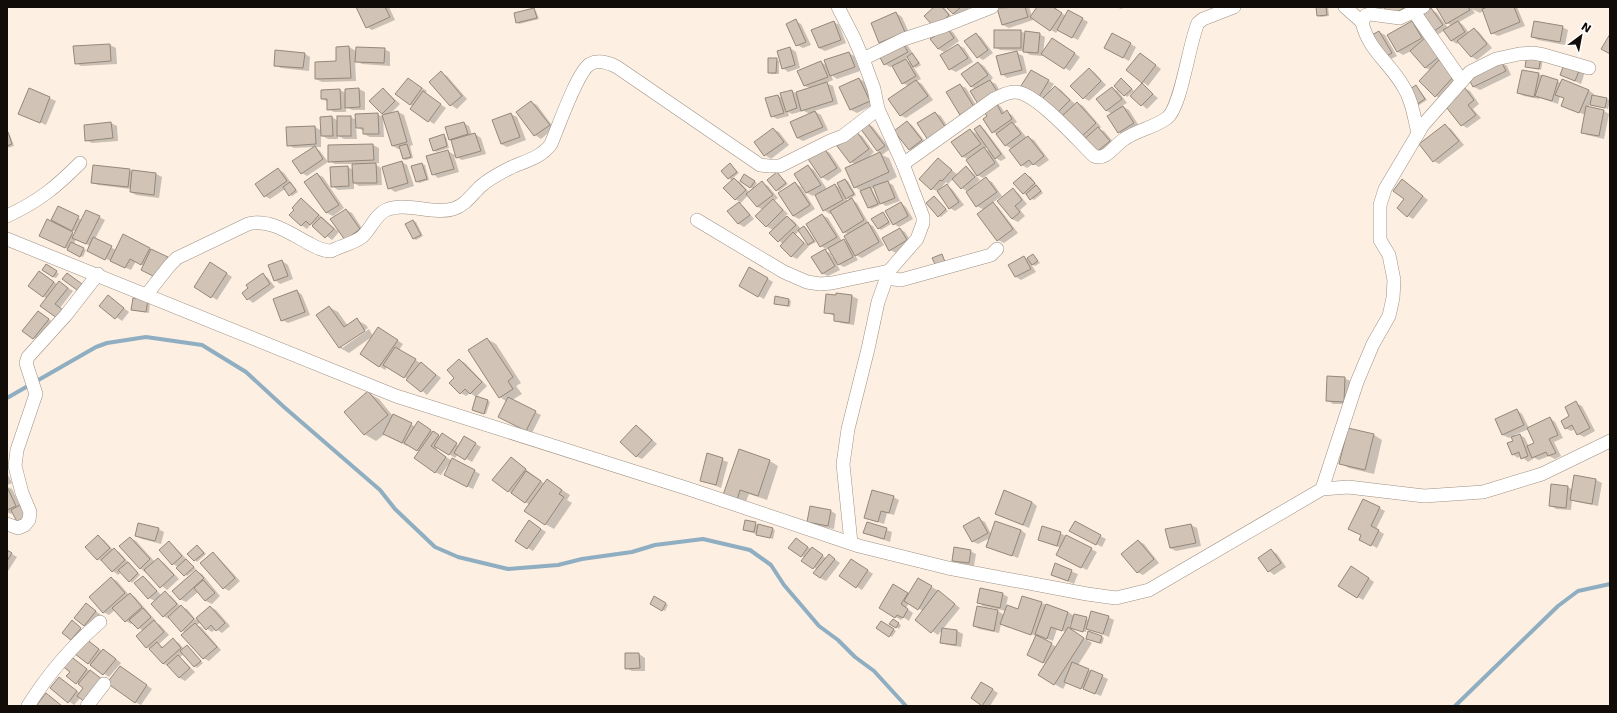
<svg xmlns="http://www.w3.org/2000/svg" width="1617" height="713" font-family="'DejaVu Sans',sans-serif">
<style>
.shadow{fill:#0003;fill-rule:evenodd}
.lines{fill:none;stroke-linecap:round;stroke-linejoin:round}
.stream{stroke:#8faec1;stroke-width:4}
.building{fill:#d1c3b6;stroke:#95887b}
.minor-casing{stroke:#9e9184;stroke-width:14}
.minor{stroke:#fff;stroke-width:13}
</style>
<rect width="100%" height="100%" fill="#fdefe1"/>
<g class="shadow">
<polygon points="357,7 389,7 395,20 372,30 367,27"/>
<polygon points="935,7 944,7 954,19 941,31"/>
<polygon points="948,7 970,7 959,17 954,14"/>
<polygon points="1002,7 1029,7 1032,16 1038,7 1052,7 1066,16 1069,11 1088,22 1078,40 1058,30 1056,33 1032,18 1033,20 1009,28 1003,25 998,8"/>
<polygon points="1115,7 1123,7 1122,9"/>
<polygon points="1317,7 1328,7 1329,16 1320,17 1318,15"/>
<polygon points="1364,7 1375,7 1375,8 1366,9"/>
<polygon points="1437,7 1517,7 1525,26 1498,36 1492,33 1483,11 1480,13 1472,9 1475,13 1459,22 1463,25 1469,33 1474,29 1479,32 1492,48 1477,60 1472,57 1460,42 1457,44 1452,41 1445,30 1437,35 1431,32 1431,9 1437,13 1448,28 1452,26 1447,23"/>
<polygon points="534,9 536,11 539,19 519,24 517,22"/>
<polygon points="896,13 902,17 910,35 885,46 880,42"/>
<polygon points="795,21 801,24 811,45 803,48 797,45"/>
<polygon points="834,22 839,25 846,43 825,51 819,48"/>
<polygon points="1412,22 1418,25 1460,79 1441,99 1436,96 1430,70 1426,68 1411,51 1403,55 1398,52"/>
<polygon points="1562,27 1568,30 1565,45 1538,40 1532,37"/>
<polygon points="947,29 953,32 959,41 944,52 938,49"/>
<polygon points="1021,31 1026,34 1039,34 1045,37 1043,53 1058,42 1080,57 1070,71 1043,54 1043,56 1030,55 1024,51 1000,50 995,47"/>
<polygon points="1379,32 1385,35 1397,56 1389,60"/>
<polygon points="976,34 981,37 993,53 983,60 978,57"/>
<polygon points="1112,34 1136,47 1129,61 1105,48"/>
<path d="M902,43L908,46L921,65L916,68L913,66L921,79L917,81L922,84L933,100L906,118L900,115L908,86L903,83L893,66L890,67L885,64ZM908,58L912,64L905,59Z"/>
<polygon points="110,45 116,48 117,64 81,66 76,63"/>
<polygon points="958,45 964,48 973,62 956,72 950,69"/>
<polygon points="349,47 356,51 384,49 390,52 390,66 362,64 355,60 356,81 322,82 316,79 337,62"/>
<polygon points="790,48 796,52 800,68 788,72 783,68"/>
<polygon points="849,53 854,56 860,71 837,79 831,75 833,80 826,83 833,86 838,104 814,111 821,115 828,130 803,141 797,138 810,114 802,110 803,111 792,114 788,112 789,116 777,119 772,116 767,99 778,96 783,98 792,91 797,94 810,88 805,86 799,71 821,62 827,66"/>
<polygon points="1017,53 1023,56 1027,73 1007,78 1002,74"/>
<polygon points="305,54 310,57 309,71 281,68 275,65"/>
<polygon points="1145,57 1161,69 1148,86 1127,70"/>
<polygon points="776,59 779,61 779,74 771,74 769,72"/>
<polygon points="1543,59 1541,70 1526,66"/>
<polygon points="1501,62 1507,66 1511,75 1480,90 1474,87 1470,78"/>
<polygon points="979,63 984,66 993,78 990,81 996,84 1003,97 976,89 972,87 963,75"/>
<polygon points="1566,63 1585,72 1581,84 1561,75"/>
<polygon points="1089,69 1094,72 1106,85 1089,101 1084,98"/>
<polygon points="1031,71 1054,84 1049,92 1056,87 1061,90 1076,105 1078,103 1083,106 1101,127 1099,129 1104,131 1115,144 1101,157 1021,89"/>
<polygon points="441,73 447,76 467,99 457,109 451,105 430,82"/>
<polygon points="1538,74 1561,83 1588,90 1594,94 1593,96 1610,100 1608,109 1590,104 1588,108 1604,111 1609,114 1604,139 1587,135 1582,132 1585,115 1562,105 1565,99 1560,96 1558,104 1540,98 1539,99 1524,96 1518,93"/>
<polygon points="859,79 865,82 875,104 857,113 851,110 841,88"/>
<polygon points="1122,79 1134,91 1127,97 1125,95"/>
<polygon points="413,82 427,91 425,94 446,108 434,124 429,121 410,104"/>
<polygon points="960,85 966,88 979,110 967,118 961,114 948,92"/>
<polygon points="1142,85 1158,98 1147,109 1142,105"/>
<polygon points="1416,86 1427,100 1419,105 1417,104"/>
<polygon points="1112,88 1118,91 1127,103 1122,106 1129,110 1139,126 1124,136 1119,132 1112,114 1107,111 1098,99"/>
<polygon points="1464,88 1470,91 1479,104 1473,109 1481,118 1467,128 1462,125"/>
<polygon points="29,89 56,101 46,125 24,115"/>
<polygon points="359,89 365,92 365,110 352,110 346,107 346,112 334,112 328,109 328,102 322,99 322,91 340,90 346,93"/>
<polygon points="383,89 388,93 400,104 390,114 398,112 404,115 413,145 410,146 413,158 406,160 403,159 400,149 398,149 393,146 384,116 386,115 382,113"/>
<polygon points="531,102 537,105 554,128 541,139 535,135 518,112"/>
<polygon points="996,103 1001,107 1005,113 1007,112 1012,115 1017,122 1014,124 1018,127 1027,138 1028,137 1034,140 1049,160 1039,167 1033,164 1027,168 1022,165 1012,149 1005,145 998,135 993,132 988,117"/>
<polygon points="935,113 941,116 951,132 935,142"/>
<polygon points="377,114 383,117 384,137 370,137 364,134 364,131 356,127 357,139 344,139 338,136 338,139 328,139 321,135 321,147 315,147 320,151 328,162 307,176 302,173 315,147 294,148 288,145 315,127 322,131 332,117 338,121 350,117 357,120"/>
<polygon points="511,114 517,117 526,140 507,147 501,144"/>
<polygon points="907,122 912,125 927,144 915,153 910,149"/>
<polygon points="111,123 117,126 118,141 92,143 86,140"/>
<polygon points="464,123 469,126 472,135 475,134 481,138 486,154 462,160 454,156 459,172 438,178 433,174 448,151 456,156 453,141 450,139"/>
<polygon points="867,123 873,127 890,149 882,155 889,158 897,177 887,182 893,185 900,201 886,206 881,203 874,187 872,189 880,205 871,209 869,207 861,191 855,187 855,164 851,162 857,133 862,136 874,152 866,160 881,153 877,151"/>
<path d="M980,126L985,130L1006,158L1001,161L994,157L1000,166L983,178L977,175L968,159L963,157L953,142L970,130L979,135ZM988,147L992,152L985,149Z"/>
<polygon points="1445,126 1451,129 1464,145 1439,164 1434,161"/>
<polygon points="773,129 779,132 789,145 771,159 765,155 755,142"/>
<polygon points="7,134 10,135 14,146 7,148"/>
<polygon points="444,136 446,137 449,148 436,152 434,150"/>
<polygon points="373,145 379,148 379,163 373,163 381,168 382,185 359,186 354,183 354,189 338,190 332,186 348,167 353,170 353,164 335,164 329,161"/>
<polygon points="824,150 830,153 842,171 828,181 822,177 810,159"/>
<polygon points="938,159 958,175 966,167 971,171 980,180 972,187 973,188 986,179 992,182 1002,196 992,203 998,207 1018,233 1004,243 998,240 984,210 977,206 968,192 962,188 953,179 948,184 946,182 939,190 947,186 952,189 964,205 955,211 950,208 938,191 931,189"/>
<polygon points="402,162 407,165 414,186 395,192 389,188"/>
<polygon points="422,164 425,165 429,180 419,183 417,181 412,167"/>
<path d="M730,164L739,173L733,178L740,182L750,193L763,183L768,186L778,198L774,201L788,214L785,216L793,220L801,229L804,227L807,229L816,242L810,245L797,259L791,256L783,244L770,233L773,230L766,226L763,210L758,207L748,195L740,204L744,207L754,219L744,227L739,224L729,211L740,202L735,199L732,181L722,171ZM800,230L809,246L795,235Z"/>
<path d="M808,166L814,170L827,189L835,185L842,189L845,180L848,181L856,195L850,199L857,203L869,224L873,226L884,245L862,258L855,255L858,260L844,267L836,263L840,270L828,276L822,273L813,257L826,249L821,246L822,215L828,218L842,241L844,240L850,244L848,234L843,232L832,213L830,214L824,210L816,194L813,196L807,193L796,174ZM845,197L851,200L848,202ZM829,248L834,257L833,258L830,253L825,251Z"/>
<polygon points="278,169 284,173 298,192 292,196 285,189 270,199 265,196"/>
<polygon points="129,170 133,172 156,174 162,177 159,198 136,195 131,192 131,189 98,185 92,182"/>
<polygon points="777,173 788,184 779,191 777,190"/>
<polygon points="317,174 323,177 344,208 333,216 327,213 306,182"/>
<polygon points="1025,174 1031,177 1043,193 1034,200 1023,193"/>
<polygon points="745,176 757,183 753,189 741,181"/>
<polygon points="795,183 801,187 815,209 799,219 793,216"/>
<polygon points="1407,184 1428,200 1413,219 1408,216 1405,199"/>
<polygon points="1013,189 1018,193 1027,204 1020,210 1025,216 1018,222 1012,219 998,201"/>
<polygon points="934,197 948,211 941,217 939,216"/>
<polygon points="301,200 306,203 339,232 332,240 311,224 307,229 301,225 295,210"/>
<polygon points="901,203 906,207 913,219 899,227 894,224"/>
<path d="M58,208L82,220L99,217L105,220L95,239L116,250L149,248L173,261L144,266L136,261L131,270L93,253L90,246L76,239L74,244L86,250L83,257L46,238L51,222ZM69,229L76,232L75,235L68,231Z"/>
<polygon points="346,210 352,213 365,233 351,242"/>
<polygon points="883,213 891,224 881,230 878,228"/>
<polygon points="413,221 416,222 423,236 416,240 413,238"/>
<polygon points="900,229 905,232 912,243 896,253 890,250"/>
<polygon points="1033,255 1040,263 1035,266 1031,264 1036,272 1021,280 1016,277 1024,257 1027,259"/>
<polygon points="282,261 288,265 293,279 280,284 275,280"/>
<polygon points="49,266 59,274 56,278 53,277"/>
<polygon points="216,266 232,277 217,300 195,286"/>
<polygon points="750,268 773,282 764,299 740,286"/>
<polygon points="39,272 57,284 64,285 73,291 60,308 68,314 43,296"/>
<polygon points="263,275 268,278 275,287 253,303 248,299"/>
<polygon points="297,291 302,295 310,315 288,323 282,320"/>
<polygon points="837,294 852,296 858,299 854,325 841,323 835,320 835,316 825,312 837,296"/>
<polygon points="108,296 129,312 122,321 101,306"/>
<polygon points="147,300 150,302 149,313 132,310"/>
<polygon points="789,300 791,301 790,307 775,303"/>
<polygon points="329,307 338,312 348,326 357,320 366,325 368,328 342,345 342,348 369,329 373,336 349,353 340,348 318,315"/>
<polygon points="43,315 54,323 40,342 24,331"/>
<polygon points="384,332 403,344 399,350 427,367 441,378 427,395 408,379 387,367 385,370 361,354"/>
<polygon points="487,339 496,344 521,383 516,386 522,394 512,400 541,415 532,433 505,420 507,402 500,397"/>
<polygon points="460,360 465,363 487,386 476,397 470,393 466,396 461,393"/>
<polygon points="1344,378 1350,381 1349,404 1333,404 1327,400"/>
<polygon points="368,393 379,399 392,415 416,427 424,426 441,437 448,438 459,446 465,437 481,447 472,462 458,454 455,458 438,447 436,450 452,461 453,459 480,474 473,489 450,478 450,462 441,475 435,472 420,452 408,444 407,446 385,434 376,441 364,434"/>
<polygon points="488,401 490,402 486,414 475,411"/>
<polygon points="1576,403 1582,406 1595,431 1584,437 1578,434 1575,429 1571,431 1565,428"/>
<path d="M1517,410L1522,414L1529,428L1550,418L1555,422L1563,438L1554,442L1561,456L1555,459L1549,456L1539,460L1532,457L1533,459L1528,462L1521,456L1518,458L1512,454L1514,441L1512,436L1509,438L1503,435L1496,420ZM1529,429L1536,443L1529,447L1525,438L1520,435L1515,437L1514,435Z"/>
<polygon points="636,426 641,429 657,444 642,459 636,456"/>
<polygon points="1374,435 1382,440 1374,474 1349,468 1340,463"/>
<polygon points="739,450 770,461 778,466 767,500 749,494 745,504 733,500"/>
<polygon points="708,455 728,462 721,488 701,480"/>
<polygon points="511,458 545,484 547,480 570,495 567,500 572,503 554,529 545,524 530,505 508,491"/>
<polygon points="7,473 12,483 7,485"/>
<polygon points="1596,480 1602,483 1598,506 1577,502 1572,500 1571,510 1556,509 1550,505 1568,487 1573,490"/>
<polygon points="7,487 12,489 20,506 11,514 7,512"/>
<polygon points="893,497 899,500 894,515 887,513 884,524 865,518"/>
<polygon points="1032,502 1037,506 1029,528 996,514"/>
<polygon points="1379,508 1385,511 1376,529 1384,534 1377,548 1366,542 1363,535"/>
<polygon points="831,511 836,514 834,529 814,525 809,522"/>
<polygon points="979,519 985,522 991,534 1021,530 1026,534 1018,558 987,546 990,538 978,544 972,541"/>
<polygon points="746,521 775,530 773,539 746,531"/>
<polygon points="867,523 892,532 890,542 864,533"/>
<polygon points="1075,523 1106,539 1102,547 1071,531"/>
<polygon points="535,525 546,532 533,551 528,548"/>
<polygon points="1191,525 1197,528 1201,546 1176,551 1170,548 1167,530"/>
<polygon points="158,529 164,532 161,544 142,539 136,536"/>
<polygon points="1060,533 1097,552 1087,570 1063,558 1061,548 1039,540"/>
<polygon points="98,537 104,540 113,550 119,552 140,575 132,583 121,572 118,575 113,571 104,562 97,559"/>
<polygon points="130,538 136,541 155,562 158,559 164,563 179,579 167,590 140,568"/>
<polygon points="798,541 826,558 829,555 840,563 826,581 820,578 817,570 805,558 790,548"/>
<polygon points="1138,541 1144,544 1159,563 1143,575 1137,572"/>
<polygon points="169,542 174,546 196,569 187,576 178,567 173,564"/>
<polygon points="198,546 206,554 197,562 189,554"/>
<polygon points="1271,550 1277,554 1286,567 1274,575 1269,571"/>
<polygon points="7,551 17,557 8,571 7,570"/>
<polygon points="970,551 976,554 974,566 959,563 953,560"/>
<polygon points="213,554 218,557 240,581 229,591 224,588"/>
<polygon points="857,563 873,574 862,590 840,576"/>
<polygon points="1055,565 1078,574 1074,584 1052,575"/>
<polygon points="1357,570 1374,582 1363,600 1339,586"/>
<polygon points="196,571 202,574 220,596 212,604 206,601 198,592 186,602 180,599"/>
<polygon points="143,577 148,581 162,596 165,593 171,596 181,607 187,609 196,620 210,607 216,610 230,626 222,633 216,629 212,632 207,629 201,622 197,625 201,627 221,650 209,661 203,658 185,633 170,618 169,619 163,616 155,601 149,598"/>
<polygon points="111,578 117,581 129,595 130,594 135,597 156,621 155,622 160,625 169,635 159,644 164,648 173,640 179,643 184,649 189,648 203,663 197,668 184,654 180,657 195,672 185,681 180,678 170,667 164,664 147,647 143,631 133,623 131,624 126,621 115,610 109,615 103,612"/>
<polygon points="918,579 937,590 960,608 938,635 916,620 923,611 909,603 906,608 913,613 909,621 903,617 901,620 880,608 893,586 909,595"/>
<path d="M1003,594L1008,597L1006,606L1018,610L1023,597L1068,612L1074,616L1089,620L1108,617L1114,620L1109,637L1087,628L1086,632L1074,629L1071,628L1073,623L1071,622L1069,629L1092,643L1078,665L1108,679L1101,696L1067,682L1063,689L1039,675L1046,664L1033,658L1036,638L1009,629L1036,638V636L1009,626V628L1001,624L999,633L979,629L974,626L998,611L1004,615L1006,611L983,606L978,602ZM1057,629L1066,632L1057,647L1039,638V636L1053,641Z"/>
<polygon points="654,597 668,605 665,611 651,603"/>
<polygon points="86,604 101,615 90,629 75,618"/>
<polygon points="893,620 901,625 899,629 891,623"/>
<polygon points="881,622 896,631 892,637 878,628"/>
<polygon points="74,623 83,630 74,640 72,639"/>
<polygon points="943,629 957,631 963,634 961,647 947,645 941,642"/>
<polygon points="1102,637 1104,638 1102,644 1087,639"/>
<polygon points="87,640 102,651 104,650 109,653 121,663 109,677 88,663"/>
<polygon points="639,654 645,658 645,671 632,671 626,668"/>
<polygon points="69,656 108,684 92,704 81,697 74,705 51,688 59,678 80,693 85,688 67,676 71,672 63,665"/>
<polygon points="126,670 152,689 141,705 135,702"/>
<polygon points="987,686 998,693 990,706 985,706 972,698"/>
</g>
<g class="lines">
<g class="stream">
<polyline points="7,398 96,347 107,343 146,337 202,345 246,372 284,407 380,490 395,509 435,547 458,557 508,569 558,565 582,559 632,552 655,545 703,539 750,550 771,565 784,585 819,626 838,640 855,657 874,671 906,706"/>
<polyline points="1455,706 1558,606 1578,591 1610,584"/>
</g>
</g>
<g class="building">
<polygon points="356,7 385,7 390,17 366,28"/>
<polygon points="934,7 942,7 949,15 935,28 924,16"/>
<polygon points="946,7 961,7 953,14"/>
<polygon points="1025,7 1028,17 1002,25 997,8"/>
<polygon points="1037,7 1053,7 1062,13 1050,31 1030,17"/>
<polygon points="1316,7 1326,7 1327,15 1317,16"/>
<polygon points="1384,7 1406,7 1389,16"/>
<polygon points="1436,7 1468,7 1470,10 1446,24"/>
<polygon points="1488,7 1514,7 1520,22 1491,34 1482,9"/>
<polygon points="534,8 537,18 516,23 514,13"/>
<polygon points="1431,8 1443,25 1431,33 1419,16"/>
<polygon points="1068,10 1083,18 1072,38 1057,30"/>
<polygon points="896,12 905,32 879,43 871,23"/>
<polygon points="796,19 806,42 796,46 786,24"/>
<polygon points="834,21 841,40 819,48 811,30"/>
<polygon points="1412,21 1422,38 1397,52 1387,35"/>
<polygon points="1458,21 1465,32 1451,41 1443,30"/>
<polygon points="1534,21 1563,26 1560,42 1531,37"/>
<polygon points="947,28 954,38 938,49 930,39"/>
<polygon points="1474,28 1487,44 1471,57 1457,41"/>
<rect x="994" y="30" width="27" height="18"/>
<polygon points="1025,31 1040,33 1038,53 1023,52"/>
<polygon points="1379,31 1392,53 1383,58 1370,36"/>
<polygon points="976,33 988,50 977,58 964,41"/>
<polygon points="1112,33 1131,43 1123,58 1104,48"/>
<polygon points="1610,34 1610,54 1601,49"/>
<polygon points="1052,38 1075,53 1064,69 1041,54"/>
<polygon points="1425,38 1441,55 1425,68 1410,51"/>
<polygon points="902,42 908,52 884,65 878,54"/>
<polygon points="110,44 111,61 75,64 73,46"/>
<polygon points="958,44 968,58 949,70 940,55"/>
<polygon points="349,46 351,78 315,79 315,62 336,61 336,47"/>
<polygon points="356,47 385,48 384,63 355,62"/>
<polygon points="790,47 795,65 782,69 777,51"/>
<polygon points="275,50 305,53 303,68 274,66"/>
<polygon points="1017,51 1022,70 1001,75 996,56"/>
<polygon points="849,52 855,67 830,76 824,60"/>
<polygon points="912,53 919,63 913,67 907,57"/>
<polygon points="1140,53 1156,65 1142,83 1126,70"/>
<polygon points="1527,54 1541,56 1539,69 1525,67"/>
<polygon points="768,58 777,58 776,73 768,73"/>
<polygon points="906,59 916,76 902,84 892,66"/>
<polygon points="1439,60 1455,75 1435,97 1419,81"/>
<polygon points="821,61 828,77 804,86 797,71"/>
<polygon points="1501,61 1506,71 1473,87 1468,77"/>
<polygon points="978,62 988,75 971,87 961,74"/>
<polygon points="1565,62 1580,68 1575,81 1560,75"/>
<polygon points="1089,68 1101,81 1083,99 1070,86"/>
<polygon points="1031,70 1049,80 1037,100 1019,89"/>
<polygon points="1522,70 1539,73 1534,97 1517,93"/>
<polygon points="441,71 462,96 450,106 429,82"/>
<polygon points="1542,75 1558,80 1552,101 1535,96"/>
<polygon points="408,78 422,88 410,105 395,94"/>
<polygon points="859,78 870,101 850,110 839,87"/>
<polygon points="1121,78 1132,89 1124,96 1114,86"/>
<polygon points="1562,79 1589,90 1579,113 1561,106 1564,98 1555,95"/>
<polygon points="916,80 928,96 900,116 888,99"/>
<polygon points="990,80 998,93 978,104 970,91"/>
<polygon points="827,82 833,101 801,111 796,92"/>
<polygon points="1142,83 1153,94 1141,106 1130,96"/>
<polygon points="960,84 974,107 960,115 946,92"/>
<polygon points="1416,85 1425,99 1416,105 1407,91"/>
<polygon points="1055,86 1070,100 1055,115 1040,101"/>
<polygon points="1112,87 1122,99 1106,111 1096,99"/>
<polygon points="1464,87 1474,100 1468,105 1476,115 1461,126 1443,103"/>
<polygon points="29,88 50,97 40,123 18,114"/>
<polygon points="359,88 360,107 345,108 345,89"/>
<polygon points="383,88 395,101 382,114 369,101"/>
<polygon points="340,89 341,109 327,110 327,99 321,99 321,90"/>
<polygon points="792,90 797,108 786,112 780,93"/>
<polygon points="423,91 441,104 428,122 410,109"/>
<polygon points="778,95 784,113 771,117 765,98"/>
<polygon points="1592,95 1607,98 1605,108 1590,105"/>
<polygon points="531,101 550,125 534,136 516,112"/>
<polygon points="996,102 1002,114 1007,110 1012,119 992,133 983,119 987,116 983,111"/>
<polygon points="1077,102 1096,123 1079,139 1060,118"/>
<polygon points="1123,106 1134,123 1118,133 1107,116"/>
<polygon points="1586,106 1604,110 1599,136 1581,133"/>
<polygon points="398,111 407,142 392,146 382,115"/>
<polygon points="815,111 823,127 797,138 790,122"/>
<polygon points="935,112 946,128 928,140 917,123"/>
<polygon points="378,113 379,134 363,134 363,128 356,128 355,114"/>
<polygon points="511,113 520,137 501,144 492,120"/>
<polygon points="332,116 333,136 321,136 320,117"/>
<rect x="337" y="116" width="14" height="20"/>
<polygon points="907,121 922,140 909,150 894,131"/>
<polygon points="111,122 113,138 85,141 84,125"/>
<polygon points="464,122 468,134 449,140 445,127"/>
<polygon points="867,122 885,146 877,151 860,128"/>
<polygon points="1012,122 1021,134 1005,146 996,134"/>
<polygon points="1445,124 1459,141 1433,162 1419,144"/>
<polygon points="980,125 1001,154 995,159 974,129"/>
<polygon points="315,126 316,144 287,146 286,127"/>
<polygon points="1098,127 1110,141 1094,154 1082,141"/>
<polygon points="773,128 784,142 764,156 754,142"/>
<polygon points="970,129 981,144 962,157 951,142"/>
<polygon points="8,132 12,144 7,146 7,133"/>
<polygon points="857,132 869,149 850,163 837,146"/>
<polygon points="475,133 481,151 456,158 451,140"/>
<polygon points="444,134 447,146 433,151 429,139"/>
<polygon points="1028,136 1044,156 1033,165 1029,160 1021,166 1009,150"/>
<polygon points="373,144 374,160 328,162 328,145"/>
<polygon points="407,144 411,157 403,159 399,146"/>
<polygon points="315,146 323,159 301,174 292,161"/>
<polygon points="984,147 995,163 977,176 966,160"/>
<polygon points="824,148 837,168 821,178 808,159"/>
<polygon points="448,150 454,169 432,175 426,156"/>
<polygon points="880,152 889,172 854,188 845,168"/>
<polygon points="938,158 952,170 942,181 940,180 931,190 919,179"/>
<polygon points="402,161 408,183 388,189 382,167"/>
<polygon points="376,163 377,183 353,183 352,164"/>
<polygon points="422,163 427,179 416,182 411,166"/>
<polygon points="730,163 737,172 728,179 721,171"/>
<polygon points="93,165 130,169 128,187 91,183"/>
<polygon points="808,165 821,185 806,193 794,174"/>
<polygon points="348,166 349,186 331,187 330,167"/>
<polygon points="966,166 975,177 961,189 952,179"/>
<polygon points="278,168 287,181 264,197 255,184"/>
<polygon points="132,170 156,173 154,195 130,192"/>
<polygon points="777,172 786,183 776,191 767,180"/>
<polygon points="317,173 339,205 326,213 304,182"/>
<polygon points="1025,173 1035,183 1023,194 1013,183"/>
<polygon points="744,174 755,181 750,188 740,181"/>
<polygon points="986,177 997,192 976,207 966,192"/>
<polygon points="734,178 746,190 735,200 723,188"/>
<polygon points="845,179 854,194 846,199 837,183"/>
<polygon points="1402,179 1423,196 1407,217 1397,208 1404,199 1393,191"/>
<polygon points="762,181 773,195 757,207 746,194"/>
<polygon points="888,181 895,198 880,204 873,186"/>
<polygon points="290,182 296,190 289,196 283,187"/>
<polygon points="795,182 810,205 793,216 778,193"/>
<polygon points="835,184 843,200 823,211 815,195"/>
<polygon points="947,184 959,202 949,209 937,191"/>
<polygon points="1036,185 1041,191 1030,200 1026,194"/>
<polygon points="870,187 878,204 868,208 860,191"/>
<polygon points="1013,188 1022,200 1015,206 1020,212 1012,219 997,201"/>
<polygon points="934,196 946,209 938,217 926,203"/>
<polygon points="301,198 319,215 310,225 306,221 301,226 289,215 294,210 292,208"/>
<polygon points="852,198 864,220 843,233 830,211"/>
<polygon points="773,199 783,210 766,227 755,216"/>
<polygon points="739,202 750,215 738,224 727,211"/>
<polygon points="901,202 908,216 893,225 885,211"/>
<polygon points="993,202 1013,229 997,241 977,214"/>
<polygon points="58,206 79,216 72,231 51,220"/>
<polygon points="346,209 360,229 345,240 330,219"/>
<polygon points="86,210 100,216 86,244 72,238"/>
<polygon points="883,212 889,222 878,229 871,219"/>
<polygon points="822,214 837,237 820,247 806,224"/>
<polygon points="787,216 796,225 778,242 769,233"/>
<polygon points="321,217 334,229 325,238 312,226"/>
<polygon points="47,219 73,232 65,248 39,236"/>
<polygon points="413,220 421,235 413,239 405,224"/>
<polygon points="868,222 879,242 855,256 844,236"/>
<polygon points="804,226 814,241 808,245 798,230"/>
<polygon points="900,228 907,240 889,251 882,238"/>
<polygon points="793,232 804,243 791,257 780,246"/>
<polygon points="123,234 150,248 141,265 130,259 125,268 110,261"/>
<polygon points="93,237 112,246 105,260 87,251"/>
<polygon points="844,239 853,257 838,265 828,248"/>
<polygon points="71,242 84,248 80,257 67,250"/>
<polygon points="151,249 168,257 157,278 141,270"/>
<polygon points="825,249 835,266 822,274 811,257"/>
<polygon points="942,254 945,262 936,266 932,258"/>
<polygon points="1033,254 1038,261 1032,265 1027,258"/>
<polygon points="1024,256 1031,269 1015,277 1008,265"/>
<polygon points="282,260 288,276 274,281 268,265"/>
<polygon points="210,262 227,273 211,298 194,287"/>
<polygon points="46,264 57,271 53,277 42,270"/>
<polygon points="749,267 768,278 758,297 739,286"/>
<polygon points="39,271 54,282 43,297 28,286"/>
<polygon points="67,273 82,284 77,290 62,279"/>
<polygon points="263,273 270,284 247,300 242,293 248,288 246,285"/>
<polygon points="59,281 68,288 55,304 63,310 57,318 40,306"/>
<polygon points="297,290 305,312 281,321 273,299"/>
<polygon points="836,293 852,295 849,323 834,321 834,314 824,313 826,294 836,295"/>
<polygon points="108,295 124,308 115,319 99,306"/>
<polygon points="775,296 789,299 788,306 774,304"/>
<polygon points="133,298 148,299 146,312 131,310"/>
<polygon points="329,306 344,327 357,318 365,331 339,348 316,315"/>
<polygon points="38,311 49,319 33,339 22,331"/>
<polygon points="378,327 398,340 379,367 360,354"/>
<polygon points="487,338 513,377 508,381 513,389 499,398 468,350"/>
<polygon points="395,347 416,359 404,378 383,365"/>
<polygon points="459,359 482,382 470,394 465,389 460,394 449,383 454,378 447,370"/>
<polygon points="421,362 436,375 421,392 406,380"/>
<polygon points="1327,376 1345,377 1344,402 1326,401"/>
<polygon points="368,391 388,415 364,435 344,412"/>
<polygon points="476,396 488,400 484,414 472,410"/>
<polygon points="508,397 536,411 526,431 498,417"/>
<polygon points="1576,401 1590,428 1577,435 1572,425 1565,429 1561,421 1569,416 1565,407"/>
<polygon points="1517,409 1524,425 1502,435 1495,419"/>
<polygon points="393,414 412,423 402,443 383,434"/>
<polygon points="1550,417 1558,435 1549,439 1556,453 1548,456 1546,452 1532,458 1527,446 1534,443 1527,428"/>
<polygon points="418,421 431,430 417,451 404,443"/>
<polygon points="636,425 652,440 636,457 620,442"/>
<polygon points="1348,428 1374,434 1365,470 1339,464"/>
<polygon points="433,431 439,435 431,446 446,457 435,473 414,458"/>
<polygon points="442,433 457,443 449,455 434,446"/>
<polygon points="1520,434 1528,456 1521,459 1519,452 1512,455 1507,443 1513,441 1511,437"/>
<polygon points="464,436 476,443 465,460 454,453"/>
<polygon points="739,449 770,460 758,496 740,490 737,500 723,495"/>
<polygon points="707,453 723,458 716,485 700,481"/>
<polygon points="511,457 526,469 508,492 492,480"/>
<polygon points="452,458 475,470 467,487 444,475"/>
<polygon points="526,471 541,481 525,503 511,493"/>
<polygon points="1574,475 1596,479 1592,504 1570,500"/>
<polygon points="547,479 562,490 559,494 564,497 545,525 524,511"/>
<polygon points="1551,484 1568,486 1566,508 1549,506"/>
<polygon points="7,487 16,506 7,510"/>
<polygon points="872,490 894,496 889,513 881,511 878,522 864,518"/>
<polygon points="1004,490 1032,502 1023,525 995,514"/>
<polygon points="1363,499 1380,507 1371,526 1379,530 1371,546 1359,540 1361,535 1348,529"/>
<polygon points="20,505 26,517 17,522 11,510"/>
<polygon points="810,506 831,510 828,526 807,522"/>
<polygon points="979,517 988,533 972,542 963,526"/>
<polygon points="529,520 541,529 527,549 515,541"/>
<polygon points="745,520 756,522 754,532 743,530"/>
<polygon points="995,521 1021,530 1012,556 986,547"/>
<polygon points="1075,521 1101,535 1096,545 1069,531"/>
<polygon points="867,522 887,528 884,539 863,533"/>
<polygon points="138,523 159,528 155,541 135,536"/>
<polygon points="758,524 773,528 770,538 756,535"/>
<polygon points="1191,524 1196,543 1170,548 1165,529"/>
<polygon points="1042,526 1061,532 1057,546 1038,540"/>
<polygon points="98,535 110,548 97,560 85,547"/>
<polygon points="1066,535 1092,548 1081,568 1056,555"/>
<polygon points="130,537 150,559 140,569 119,546"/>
<polygon points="796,538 808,547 801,557 788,548"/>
<polygon points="1138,540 1154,559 1137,573 1121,554"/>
<polygon points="169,541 182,556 172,565 159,550"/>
<polygon points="197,545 204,553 194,561 187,554"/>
<polygon points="812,547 823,555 813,569 801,561"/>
<polygon points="954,547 971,550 969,563 952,561"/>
<polygon points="114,548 125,560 112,572 101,560"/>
<polygon points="1271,549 1281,563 1268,572 1258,558"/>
<polygon points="7,550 12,553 7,561"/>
<polygon points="213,552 235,578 223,589 200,563"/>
<polygon points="829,554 835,559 820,578 813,573"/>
<polygon points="158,558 174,575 160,588 144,570"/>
<polygon points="186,559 194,567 184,576 176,568"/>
<polygon points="851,559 868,570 856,588 839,576"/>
<polygon points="128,562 138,573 129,582 118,570"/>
<polygon points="1055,563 1072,570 1068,581 1051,575"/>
<polygon points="1351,566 1369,578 1357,598 1338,586"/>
<polygon points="196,570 204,578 180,600 172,591"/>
<polygon points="143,576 157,591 148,599 134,583"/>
<polygon points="111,577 125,593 103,613 89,597"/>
<polygon points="918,578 932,586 918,610 904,601"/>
<polygon points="203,580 215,593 205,601 194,588"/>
<polygon points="893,584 908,593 901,604 908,609 903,618 897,615 895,618 879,608"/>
<polygon points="980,588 1003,593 1000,608 977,603"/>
<polygon points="938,590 955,604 931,633 915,620"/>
<polygon points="165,591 177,604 163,617 151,604"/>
<polygon points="130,593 142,607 125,622 112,608"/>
<polygon points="654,596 666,603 662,611 650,604"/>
<polygon points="1022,596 1042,602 1031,635 1000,624 1007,605 1018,609"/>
<polygon points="86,603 96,611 84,626 74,618"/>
<polygon points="1046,604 1068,612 1062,631 1051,627 1047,639 1035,634"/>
<polygon points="181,605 194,619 181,632 168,617"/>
<polygon points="210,606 225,623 216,631 211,625 206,630 196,618"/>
<polygon points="977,606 998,610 994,631 973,626"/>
<polygon points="143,608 151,617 138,629 129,620"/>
<polygon points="1091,611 1109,616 1103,634 1086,629"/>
<polygon points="1074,614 1087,617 1083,632 1070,628"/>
<polygon points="893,619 899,623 896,628 889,624"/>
<polygon points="72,620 81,628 71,640 62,633"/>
<polygon points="154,620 164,632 146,648 136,636"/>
<polygon points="881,621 894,629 889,637 876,628"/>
<polygon points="195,623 217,647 203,659 181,635"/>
<polygon points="1068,627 1084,638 1054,685 1038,675"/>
<polygon points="942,628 957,630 956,645 940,643"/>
<polygon points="1088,631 1102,636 1100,643 1086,639"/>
<polygon points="1036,635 1052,643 1043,663 1027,655"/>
<polygon points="173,638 181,648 163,664 149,649 157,642 162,648"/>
<polygon points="86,639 99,649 88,664 75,654"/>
<polygon points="187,645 201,661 194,667 180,651"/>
<polygon points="103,649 116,659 103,675 90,665"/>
<polygon points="625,653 639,653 640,668 625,669"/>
<polygon points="69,655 87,669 76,684 66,676 70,672 61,665"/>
<polygon points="178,655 190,668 179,678 167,665"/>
<polygon points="1072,662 1089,669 1081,689 1064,682"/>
<polygon points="120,666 147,685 135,703 107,683"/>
<polygon points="90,670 103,680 85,702 77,696 83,688 78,684"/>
<polygon points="1091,670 1103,675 1095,694 1083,689"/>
<polygon points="59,677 77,691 68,703 50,688"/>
<polygon points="981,682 993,689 982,706 971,698"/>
<polygon points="46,693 62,706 36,706"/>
</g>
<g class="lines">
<g class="minor-casing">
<g id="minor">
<polyline points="838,7 854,38 863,59 874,89 878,109 903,164 923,217 923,223 917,239 889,271 878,302 868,349 848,429 843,464 851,543"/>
<polyline points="1345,7 1362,22"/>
<polyline points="1414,12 1462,81"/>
<polyline points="863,59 904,39 944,26 992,7"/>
<path d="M1418,133C1414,117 1412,100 1403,86C1390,63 1368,50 1362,22L1366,15L1370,14L1400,18L1423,7"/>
<path d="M903,164L994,99C1001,96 1007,92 1015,92C1036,92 1078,141 1094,156C1106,161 1114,146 1123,140C1136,130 1154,128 1167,118C1181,108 1189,43 1198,23L1203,19L1234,7"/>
<path d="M7,216C39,201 55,188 80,163"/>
<polyline points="697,220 784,272 807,282 820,284 832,283 889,271"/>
<polyline points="7,239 396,396 689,489 859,546 948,568 1087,594 1116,598 1149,590 1322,489 1348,487 1424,496 1483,492 1542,474 1610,441"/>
<polyline points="886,278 901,280 991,255 997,249"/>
<path d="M147,294L170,265L177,258L248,224C270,218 291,234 310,244C317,248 323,251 331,251C341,246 354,243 362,237C371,229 375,215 386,210C405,201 433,215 453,209C466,205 472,194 481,186C489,179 500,173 510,168C525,161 541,158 551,144C558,128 577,72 590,64C599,59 609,63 617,67L760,165L769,166H780L830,141L843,136L878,109"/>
<polyline points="1322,489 1357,382 1373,344 1389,316 1393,298 1394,280 1389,255 1380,240 1380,205 1385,189 1423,125 1470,72 1496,59 1519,54 1533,53 1544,55 1589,68"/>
<polyline points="7,524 18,528 25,525 29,520 30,512 22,493 15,466 17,450 36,394 26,363 28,357 66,315 98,274"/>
<path d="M28,706C48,674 72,646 100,622"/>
<polyline points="87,706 104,684"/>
</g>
</g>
<use href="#minor" class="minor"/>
</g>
<rect width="1617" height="713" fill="none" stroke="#110c08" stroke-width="16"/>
<g transform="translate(1581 36) rotate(32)" stroke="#ffffff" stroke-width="3" paint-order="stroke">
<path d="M0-3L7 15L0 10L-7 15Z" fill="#110c08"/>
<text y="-6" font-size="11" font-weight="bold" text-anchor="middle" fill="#110c08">N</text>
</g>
</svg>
